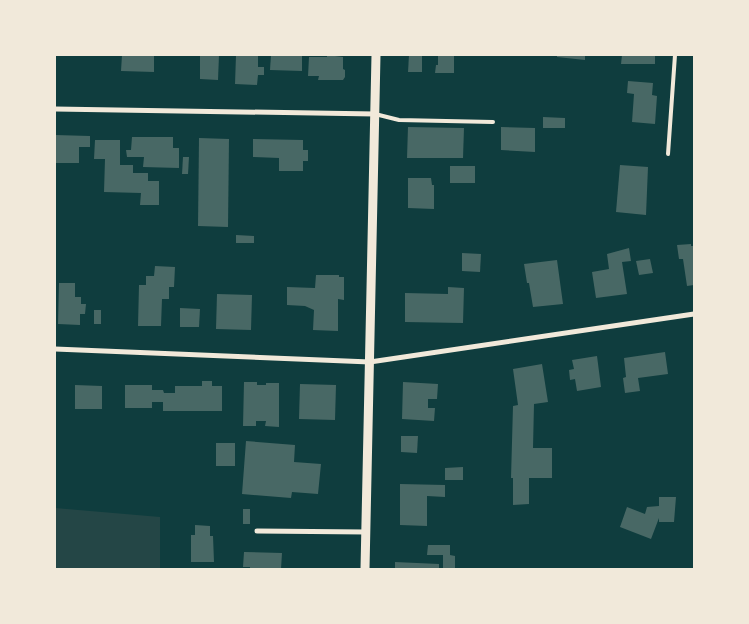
<svg xmlns="http://www.w3.org/2000/svg" width="749" height="624" font-family="Overpass,sans-serif">
<style>
.green{fill:#244646}
.building{fill:#486865}
.lines{fill:none;stroke-linecap:round;stroke-linejoin:round}
.service{stroke:#f1e9da;stroke-width:4}
.minor{stroke:#f1e9da;stroke-width:5}
.tertiary{stroke:#f1e9da;stroke-width:9}
</style>
<rect width="100%" height="100%" fill="#0f3d3e"/>
<polygon class="green" points="55,508 160,517 160,569 55,569"/>
<g class="building">
<polygon points="122,55 154,55 154,72 121,71"/>
<polygon points="200,55 219,55 218,80 200,79"/>
<polygon points="236,55 258,55 258,67 264,67 264,75 258,75 257,85 235,84"/>
<polygon points="271,55 302,55 302,71 270,70"/>
<polygon points="327,55 343,57 343,69 345,70 345,77 343,80 318,80 319,76 308,76 309,57 327,57"/>
<polygon points="409,55 422,55 422,72 408,72"/>
<polygon points="438,55 454,55 454,73 435,73 436,65 438,65"/>
<polygon points="557,55 585,55 585,60 557,57"/>
<polygon points="622,55 655,55 655,64 621,64"/>
<polygon points="628,81 653,83 652,95 657,96 655,124 632,122 634,94 627,93"/>
<polygon points="543,117 565,118 565,128 543,128"/>
<polygon points="408,127 464,128 463,158 407,158"/>
<polygon points="501,127 535,128 535,152 501,150"/>
<polygon points="55,135 90,136 90,147 79,147 79,163 55,163"/>
<polygon points="132,137 173,137 173,148 179,148 179,168 143,167 144,157 127,157 126,150 131,150"/>
<polygon points="199,138 229,139 228,227 198,226"/>
<polygon points="253,139 303,140 303,150 308,150 308,161 303,161 303,171 279,171 279,158 253,157"/>
<polygon points="95,140 120,140 120,165 133,165 133,173 148,173 148,181 159,181 159,205 140,205 141,193 104,192 105,159 94,159"/>
<polygon points="183,157 189,157 188,174 182,174"/>
<polygon points="620,165 648,167 646,215 616,212"/>
<rect x="450" y="166" width="25" height="17"/>
<polygon points="408,178 431,178 432,185 434,185 434,209 408,208"/>
<polygon points="236,235 254,236 254,243 236,243"/>
<polygon points="691,244 691,246 694,246 694,285 687,286 683,259 679,259 677,245"/>
<polygon points="629,248 631,261 622,262 627,294 596,298 592,272 609,269 607,254"/>
<polygon points="462,253 481,254 480,272 462,271"/>
<polygon points="650,259 653,273 639,275 636,261"/>
<polygon points="557,260 563,304 533,307 529,283 527,283 524,264"/>
<polygon points="155,266 175,267 174,287 169,287 169,299 162,299 161,326 138,326 139,285 146,285 146,276 154,276"/>
<polygon points="316,275 339,275 339,277 344,277 344,300 338,299 338,331 313,330 314,310 305,306 287,305 287,287 315,288"/>
<polygon points="59,283 75,283 75,297 81,297 81,304 86,304 85,314 80,314 80,325 58,324"/>
<polygon points="448,287 464,288 463,323 405,322 405,293 448,294"/>
<polygon points="217,294 252,295 251,330 216,329"/>
<polygon points="180,308 200,309 199,327 180,327"/>
<rect x="94" y="310" width="7" height="14"/>
<polygon points="665,352 668,374 638,378 640,391 625,393 623,378 626,377 624,358"/>
<polygon points="597,356 601,387 577,391 575,379 570,380 569,370 574,369 572,360"/>
<polygon points="542,364 548,402 534,404 533,448 552,448 552,478 529,478 529,504 513,505 513,478 511,478 513,406 518,405 513,369"/>
<polygon points="202,381 212,381 212,386 222,386 222,411 163,411 163,402 152,402 152,408 125,408 125,385 152,385 152,390 163,390 164,393 175,393 175,386 202,386"/>
<polygon points="244,382 257,382 257,385 266,385 266,383 279,383 279,427 265,426 266,421 256,421 256,426 243,426"/>
<polygon points="403,382 438,384 437,399 428,399 428,408 435,408 434,421 402,419"/>
<polygon points="300,384 336,385 335,420 299,419"/>
<polygon points="75,385 102,386 102,409 75,409"/>
<polygon points="401,436 418,436 417,453 401,452"/>
<polygon points="246,441 295,445 294,462 321,464 318,494 292,492 291,498 242,494"/>
<rect x="216" y="443" width="19" height="23"/>
<polygon points="463,467 463,480 445,480 445,468"/>
<polygon points="400,484 445,485 445,497 427,496 427,526 400,525"/>
<polygon points="659,497 676,497 674,522 659,522 659,518 651,539 620,527 627,507 645,514 647,507 659,506"/>
<rect x="243" y="509" width="7" height="15"/>
<polygon points="195,525 210,526 210,536 213,536 214,562 191,562 191,535 195,535"/>
<polygon points="428,545 450,545 450,555 455,556 455,569 443,569 443,555 427,555"/>
<polygon points="244,552 282,553 281,569 250,569 250,567 243,567"/>
<polygon points="395,562 439,564 439,569 395,569"/>
</g>
<g class="lines">
<g class="service">
<polyline points="375,114 399,120 493,122"/>
<polyline points="668,154 675,55"/>
</g>
<g class="minor">
<polyline points="55,109 375,114"/>
<polyline points="55,349 370,362 694,314"/>
<polyline points="257,531 366,532"/>
</g>
<polyline class="tertiary" points="365,569 376,55"/>
</g>
<rect width="749" height="624" fill="none" stroke="#f1e9da" stroke-width="112"/>
</svg>
